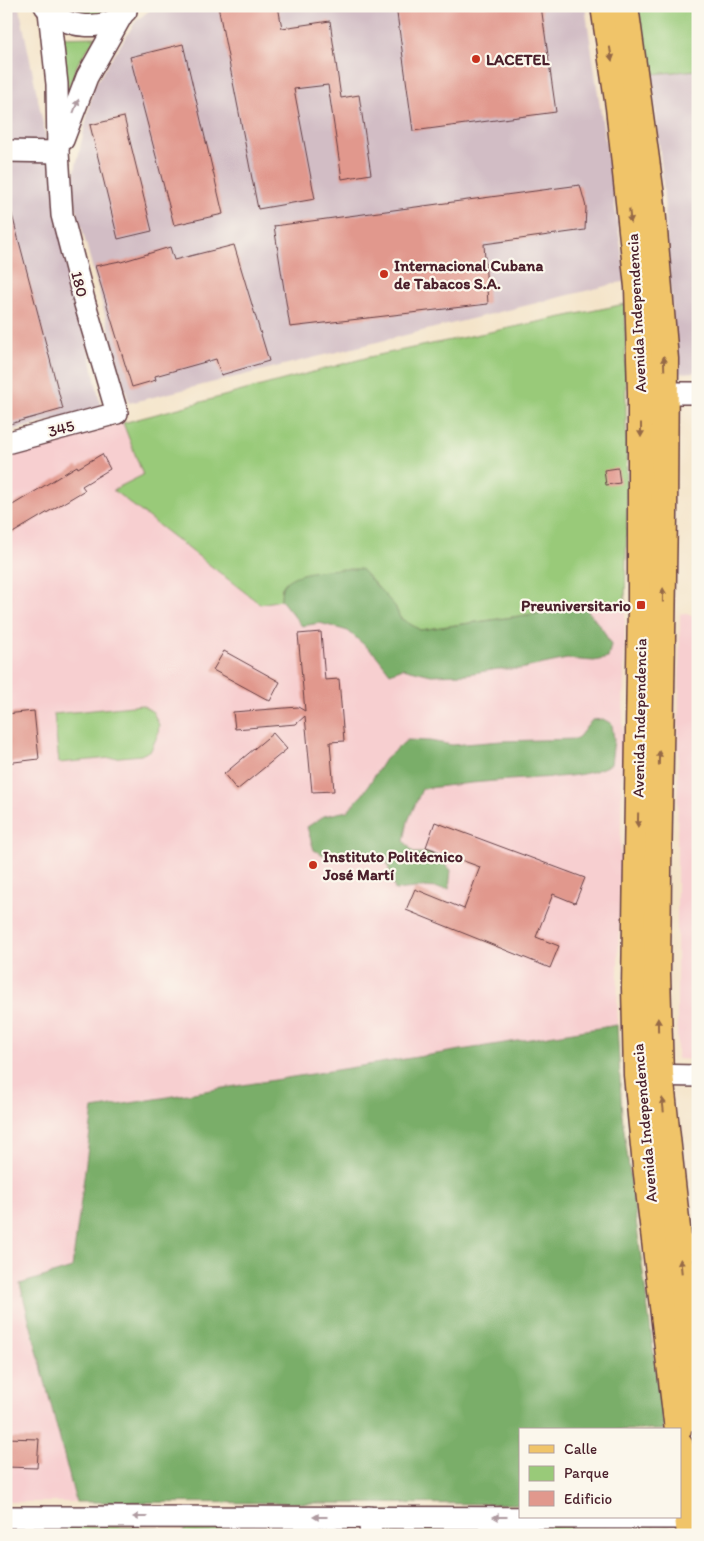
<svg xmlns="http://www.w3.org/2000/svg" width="704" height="1541" font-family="Itim,sans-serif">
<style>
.built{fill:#f7cfd0}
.industrial{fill:#d2bdc5}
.green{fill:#99ca79;stroke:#727452}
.forest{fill:#7aae69;stroke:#62664a}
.building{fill:#e1988d}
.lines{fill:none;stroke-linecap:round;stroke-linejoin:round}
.minor-casing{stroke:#643d43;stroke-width:24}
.major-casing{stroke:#643d43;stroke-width:29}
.minor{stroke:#fff;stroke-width:21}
.major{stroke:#f0c469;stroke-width:26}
.oneway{fill:#956947}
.oneway2{fill:#ae9aa0}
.poi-dot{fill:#c8321e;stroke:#fbf7ec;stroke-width:2}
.labels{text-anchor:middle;stroke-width:4.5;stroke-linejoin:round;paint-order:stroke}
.poi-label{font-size:16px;font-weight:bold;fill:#4a1f2b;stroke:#fbf7ec;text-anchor:start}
.street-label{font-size:16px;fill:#4a1f2b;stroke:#fbf7ec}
</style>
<rect width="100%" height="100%" fill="#fbf7ec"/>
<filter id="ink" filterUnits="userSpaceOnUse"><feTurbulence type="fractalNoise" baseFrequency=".02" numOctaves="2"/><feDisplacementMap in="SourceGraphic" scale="10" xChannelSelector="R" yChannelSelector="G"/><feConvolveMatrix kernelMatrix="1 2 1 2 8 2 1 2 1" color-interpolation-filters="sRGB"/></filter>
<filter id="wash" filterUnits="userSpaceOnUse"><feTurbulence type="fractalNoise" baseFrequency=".0096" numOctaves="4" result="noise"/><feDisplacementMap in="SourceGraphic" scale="20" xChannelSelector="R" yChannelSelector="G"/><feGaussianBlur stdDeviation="1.12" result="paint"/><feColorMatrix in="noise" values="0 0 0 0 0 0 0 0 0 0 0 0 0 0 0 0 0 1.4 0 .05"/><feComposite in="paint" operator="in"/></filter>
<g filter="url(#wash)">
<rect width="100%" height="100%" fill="#f4e4c9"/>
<g class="built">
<polygon points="625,304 627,520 617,1025 93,1109 72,1270 20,1284 76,1502 6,1502 6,451 123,423 369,357"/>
<polygon points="680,613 698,616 698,1060 677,1059 677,847"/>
</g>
<g class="industrial">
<polygon points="6,6 19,6 101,408 6,432"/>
<polygon points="155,6 585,6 626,281 129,403 71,188 94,86 136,21"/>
<polygon points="698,70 698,372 677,373 662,171 652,74"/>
</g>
<g class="green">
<path d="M60,6H113C97,18 76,17 60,6Z"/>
<polygon points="637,6 698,6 698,70 652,74"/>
<polygon points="96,37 78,63 64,99 58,38"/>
<polygon points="625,304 627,520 625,601 420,630 400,618 395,606 282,587 281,600 260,604 113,490 143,475 123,423 369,357"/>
<polygon points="142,705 153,712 159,725 158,734 151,750 141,755 59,763 54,714"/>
<polygon points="6,1524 158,1528 159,1534 6,1535"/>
<polygon points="389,1525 669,1527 676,1529 678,1535 383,1535 384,1529"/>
<polygon points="349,1526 354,1531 354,1535 183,1534 185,1527"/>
</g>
<g class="forest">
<path d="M361,569L395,606L400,618L420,630L585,607L603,630L611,645L608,658L594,661L567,659L520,669H498L467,674L431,675L403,668L390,673L376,655L348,631L320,623L302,626L281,600C281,596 281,592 282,588C289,568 343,569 361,569Z"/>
<path d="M603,719L612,724L614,740L611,764C583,779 556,776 525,779C490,781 456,784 422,789L408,821L404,841L414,853H431L451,870L449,889L424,887L395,890L387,862L367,852L334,860L314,850L307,827L324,816L347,811L363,794L385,759L407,740L430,741L452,745L502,741L577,739L592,720Z"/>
<polygon points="617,1025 622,1115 664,1430 520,1430 520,1504 76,1502 20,1284 72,1268 93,1109"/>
</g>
<g id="blocks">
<g class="building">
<polygon points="218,6 278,6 282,28 330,21 341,98 359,95 371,174 342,179 328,85 294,89 315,199 258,209"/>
<polygon points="396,6 541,6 556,112 413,131"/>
<polygon points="183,44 223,214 174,225 130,57"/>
<polygon points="124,117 152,231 118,239 90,125"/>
<polygon points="580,185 586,207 585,230 484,244 488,304 290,327 274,226"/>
<polygon points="6,207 10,207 63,409 6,425"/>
<polygon points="234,245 269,361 221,375 216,359 155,376 156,380 132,387 95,266 120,261 121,262 170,247 174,260"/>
<polygon points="102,454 110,469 82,486 85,490 6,537 6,509 77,466 78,468"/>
<polygon points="618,468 620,483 606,485 604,470"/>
<polygon points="321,632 325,680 339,679 344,741 330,742 334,791 312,792 305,716 296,724 235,729 233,712 298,707 305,711 298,634"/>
<polygon points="224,651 280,682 270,701 213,670"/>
<polygon points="34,711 39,759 6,763 6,714"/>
<polygon points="273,733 287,749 237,790 224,774"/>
<polygon points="435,822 585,878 575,903 553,894 536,937 559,946 550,968 406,910 415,889 464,909 480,867 426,847"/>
<polygon points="6,1438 39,1439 37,1468 6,1467"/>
</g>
</g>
</g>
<g filter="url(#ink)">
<use href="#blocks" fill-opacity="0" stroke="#643d43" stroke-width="1"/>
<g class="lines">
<g class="minor-casing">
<g id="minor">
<path d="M45,6C63,29 105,33 126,11"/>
<polyline points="63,140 87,77 122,15"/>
<polyline points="6,151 58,152"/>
<polyline points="651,393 698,393"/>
<polyline points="6,443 117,413 85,304 62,215 58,152 57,84 49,11"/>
<polyline points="646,1075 698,1076"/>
<polyline points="6,1517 689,1518"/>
<polyline points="369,1517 371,1535"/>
</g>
</g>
<g class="major-casing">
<g id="major">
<polyline points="604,6 619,107 638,287 641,393 641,605 635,987 637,1075 646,1166 678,1430"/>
<polyline points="625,6 651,196 665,359 664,515 658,873 657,974 660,1074 698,1419"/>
<polyline points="680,1446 690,1535"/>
</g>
</g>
<use href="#minor" class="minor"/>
<use href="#major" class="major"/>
</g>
<defs><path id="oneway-solid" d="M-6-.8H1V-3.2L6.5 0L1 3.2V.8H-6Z" transform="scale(1.25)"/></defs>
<g class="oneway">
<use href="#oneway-solid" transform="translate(611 54) rotate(81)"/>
<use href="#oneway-solid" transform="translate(630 216) rotate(84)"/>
<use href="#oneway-solid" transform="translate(664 363) rotate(-92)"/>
<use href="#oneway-solid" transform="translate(641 430) rotate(90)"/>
<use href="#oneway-solid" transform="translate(663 595) rotate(-89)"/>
<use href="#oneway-solid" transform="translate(659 758) rotate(-89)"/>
<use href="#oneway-solid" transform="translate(638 820) rotate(91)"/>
<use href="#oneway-solid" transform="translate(658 1025) rotate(-91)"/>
<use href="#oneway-solid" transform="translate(663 1105) rotate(-96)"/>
<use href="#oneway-solid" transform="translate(681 1266) rotate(-96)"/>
</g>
<g class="oneway2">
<use href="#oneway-solid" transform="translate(76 106) rotate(-69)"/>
<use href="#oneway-solid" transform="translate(140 1517) rotate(-180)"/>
<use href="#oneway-solid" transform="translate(320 1517) rotate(-180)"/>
<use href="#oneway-solid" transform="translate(500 1517) rotate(-180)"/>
</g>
</g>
<g class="poi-dot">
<circle cx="476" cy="59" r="5"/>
<circle cx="384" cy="274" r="5"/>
<rect x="636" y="600" width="10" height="10" rx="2.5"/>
<circle cx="313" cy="865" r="5"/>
</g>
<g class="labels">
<g class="poi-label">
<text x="486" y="65">LACETEL</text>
<text x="394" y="271">Internacional Cubana<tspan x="394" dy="18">de Tabacos S.A.</tspan></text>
<text x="631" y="611" text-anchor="end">Preuniversitario</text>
<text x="323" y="862">Instituto Politécnico<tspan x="323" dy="18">José Martí</tspan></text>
</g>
<g class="street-label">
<text transform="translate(80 284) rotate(76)" y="6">180</text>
<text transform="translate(636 313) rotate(-93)" y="6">Avenida Independencia</text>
<text transform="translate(61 428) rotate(-15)" y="6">345</text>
<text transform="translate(639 718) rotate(-89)" y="6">Avenida Independencia</text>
<text transform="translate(644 1123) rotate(-95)" y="6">Avenida Independencia</text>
</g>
</g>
<rect width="704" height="1541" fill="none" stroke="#fbf7ec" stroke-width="25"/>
<rect x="519" y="1428" width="162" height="90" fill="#fbf7ec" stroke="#b4a19f"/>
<rect x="529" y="1445" width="25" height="8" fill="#f0c469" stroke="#b4a19f"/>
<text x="564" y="1454" font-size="15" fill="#4a1f2b">Calle</text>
<rect x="529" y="1466" width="25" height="15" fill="#99ca79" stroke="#b4a19f"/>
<text x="564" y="1478" font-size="15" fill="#4a1f2b">Parque</text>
<rect x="529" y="1491" width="25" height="15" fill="#e1988d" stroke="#b4a19f"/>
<text x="564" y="1504" font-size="15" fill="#4a1f2b">Edificio</text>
</svg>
